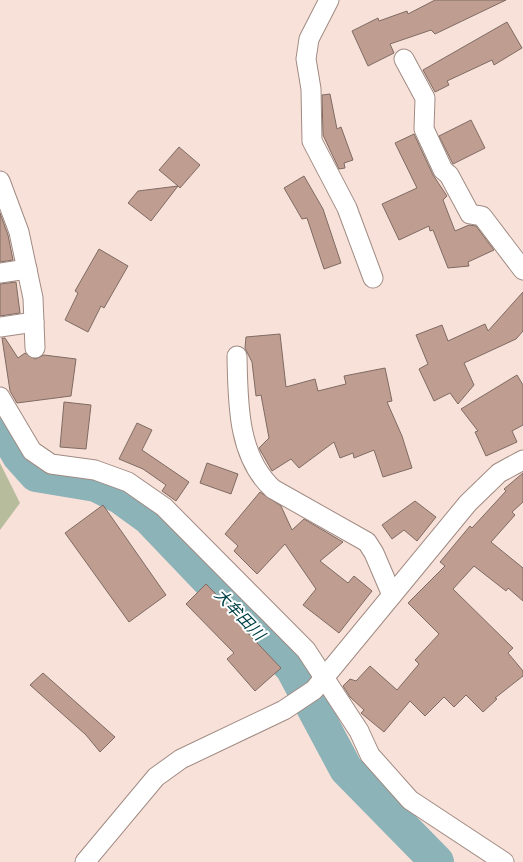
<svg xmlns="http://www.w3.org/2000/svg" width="523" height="862" font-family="'Space Grotesk','Noto Sans JP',sans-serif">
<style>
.forest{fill:#b7bc9c}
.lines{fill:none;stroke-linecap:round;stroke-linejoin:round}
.river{stroke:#8bb3b8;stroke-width:34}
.building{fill:#bf9e91;stroke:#7f6b63}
.minor-casing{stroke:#a08b83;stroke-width:21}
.minor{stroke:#fff;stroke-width:19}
.labels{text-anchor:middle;stroke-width:4;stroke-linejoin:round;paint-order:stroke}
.water-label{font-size:16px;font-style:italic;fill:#004148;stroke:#fff}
</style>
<rect width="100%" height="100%" fill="#f8e1d8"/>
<polygon class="forest" points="0,463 20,503 0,530"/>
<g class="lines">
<polyline class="river" points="0,423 19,456 36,475 96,485 120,497 149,518 292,668 346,769 437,862"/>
</g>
<g class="building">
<polygon points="435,0 506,0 435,34 431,30 390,44 394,53 368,66 352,31 378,18 379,21 407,11 408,14"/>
<polygon points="507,22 522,48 494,65 492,60 447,81 449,85 435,92 423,70"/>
<polygon points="330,94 337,129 341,127 353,160 344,163 345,168 339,169 323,135 322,95"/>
<polygon points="471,120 485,148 453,164 439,136"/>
<polygon points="414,134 433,175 447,196 443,200 455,231 469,225 476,226 494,250 468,262 469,266 448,268 433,230 430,231 429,226 399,240 382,204 417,188 395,143"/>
<polygon points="179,147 200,165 180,188 178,186 151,221 128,203 138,191 178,186 159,170"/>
<polygon points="304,176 323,209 341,263 324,269 307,218 302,219 284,188"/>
<polygon points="0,213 8,235 13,260 0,262"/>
<polygon points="99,249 128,266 104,308 101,306 88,332 65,320 78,293 75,291"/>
<polygon points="16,282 20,313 0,316 0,284"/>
<polygon points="523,292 523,331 516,339 464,363 474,385 458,404 450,393 434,401 419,369 428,364 416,335 442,325 448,341 485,324 488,331"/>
<polygon points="280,334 286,387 315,379 318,391 346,384 344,376 385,368 392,401 387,402 402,436 412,468 383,477 374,450 354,458 353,453 340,458 334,442 299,468 291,459 272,471 259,448 269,438 261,395 256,396 252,362 245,348 246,337"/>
<polygon points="2,338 5,338 18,358 25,353 35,359 44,355 76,359 71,396 17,403 10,391"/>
<polygon points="517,375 523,385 523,425 512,431 517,442 486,456 475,432 478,431 461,409"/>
<polygon points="64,402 91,405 86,449 60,447"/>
<polygon points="137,423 152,430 142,450 189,482 176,501 162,491 166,485 143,469 119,459"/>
<polygon points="207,463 238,474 231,494 200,483"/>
<polygon points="523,473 523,502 512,512 515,515 491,542 523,568 523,601 508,588 506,591 474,566 453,589 513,648 508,653 523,671 523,676 495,698 497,699 483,712 466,695 454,707 444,697 425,716 410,701 384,732 361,713 364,710 350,697 343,686 350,679 356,681 370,666 397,690 419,664 415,660 439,634 408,603 445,566 440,562 470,526 472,528 506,491 504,489"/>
<polygon points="260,492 281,506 292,530 304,519 343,542 320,561 348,583 354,576 372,591 339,633 303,605 316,589 285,544 257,574 234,551 238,546 225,534"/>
<polygon points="415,501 436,517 417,541 404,530 392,539 382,525"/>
<polygon points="103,505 166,595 129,622 65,533"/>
<polygon points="206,584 247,626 244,629 281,668 255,691 227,659 234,653 186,604"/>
<polygon points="43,673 115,737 100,752 86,735 30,685"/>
</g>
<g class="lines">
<g class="minor-casing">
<g id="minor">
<polyline points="329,0 309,39 306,59 311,89 312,141 347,208 373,278"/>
<polyline points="404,59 425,98 424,129 443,170 449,175 470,214 482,216 523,270"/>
<polyline points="0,181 19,232 33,298 35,348"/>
<polyline points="0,273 27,269"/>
<polyline points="0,327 34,322"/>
<path d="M237,356C238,401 237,456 273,489L367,542L374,553L392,595"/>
<polyline points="0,397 32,451 51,464 95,470 128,482 164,507 306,650 359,731 370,755 410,800 504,862"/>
<polyline points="85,862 156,777 181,759 284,710 314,690 468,503 499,473 523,460"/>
</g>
</g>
<use href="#minor" class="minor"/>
</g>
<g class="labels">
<g class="water-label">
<text transform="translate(240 614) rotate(46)" y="6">大牟田川</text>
</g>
</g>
</svg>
